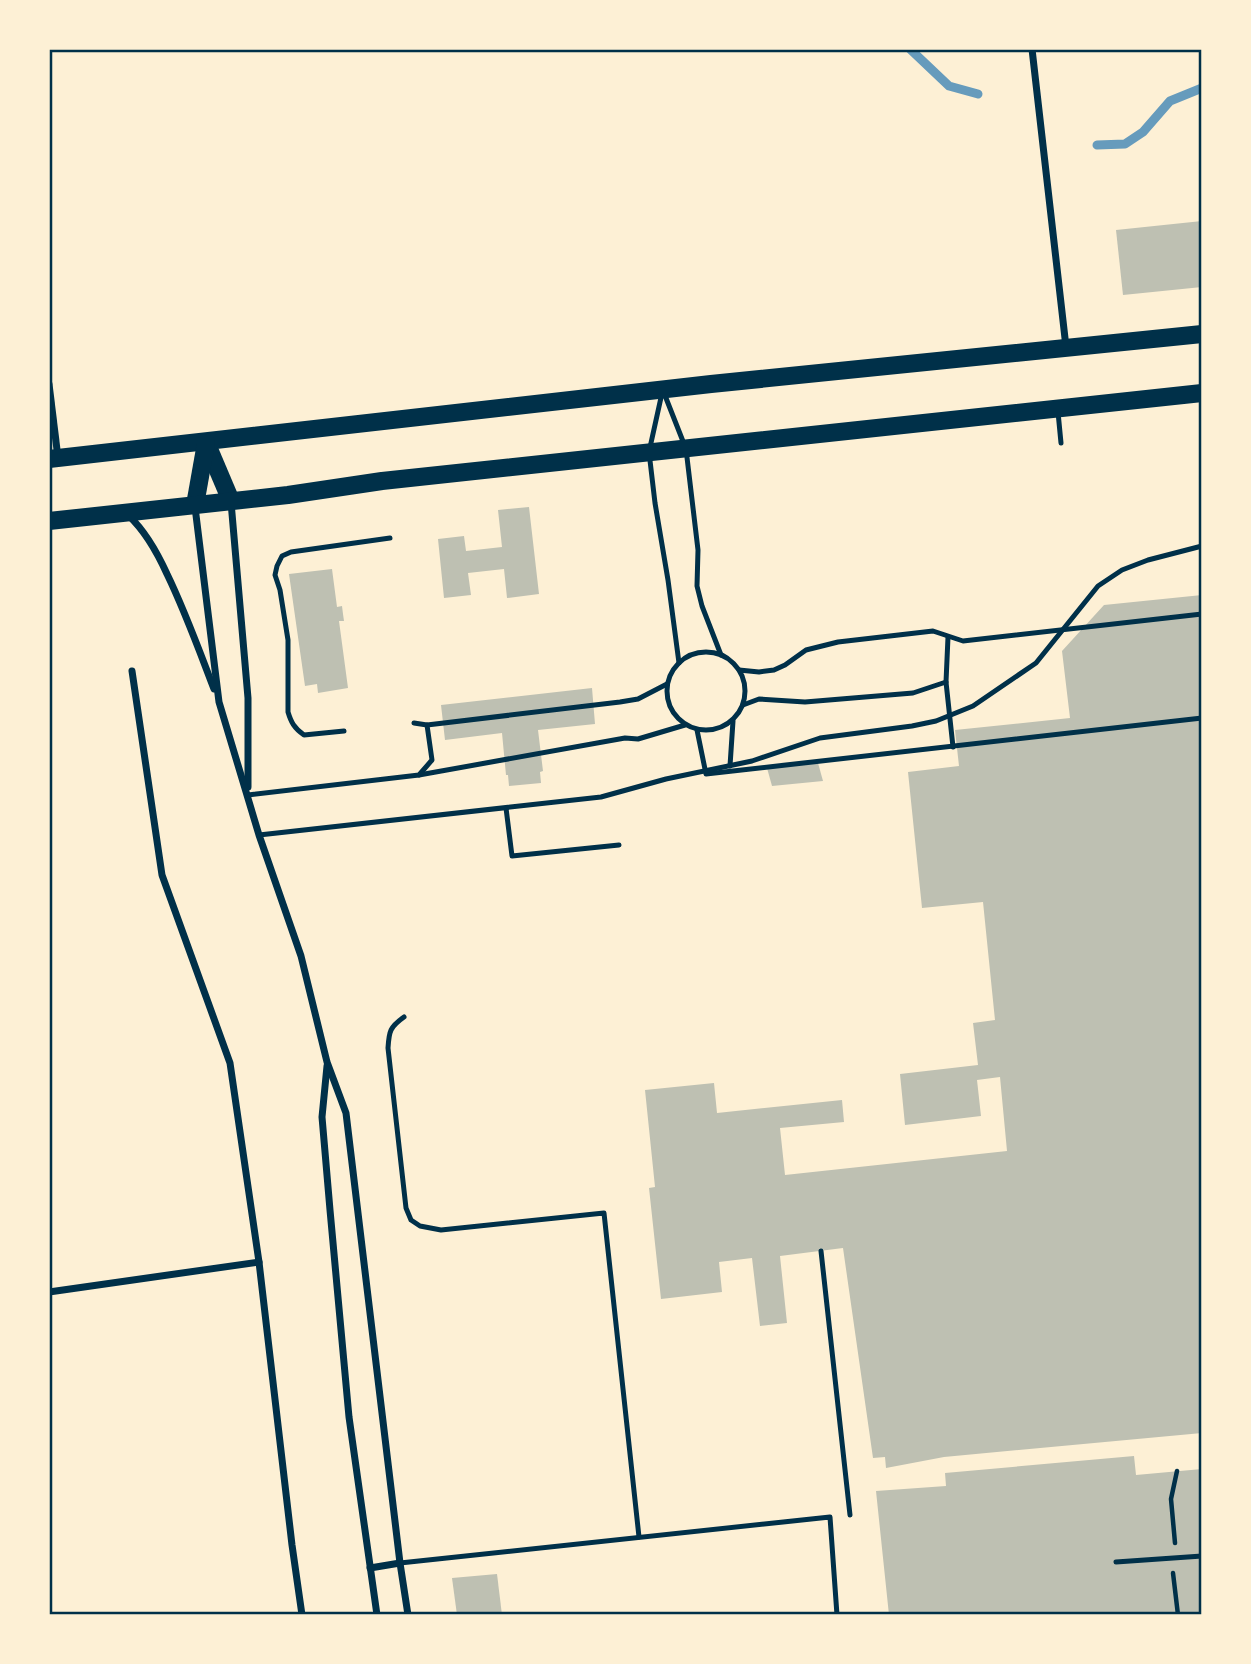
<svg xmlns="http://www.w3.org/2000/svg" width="1251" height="1664" font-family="Mulish,sans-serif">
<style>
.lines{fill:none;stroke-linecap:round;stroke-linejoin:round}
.stream{stroke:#669bbc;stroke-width:9}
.building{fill:#bec0b2}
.path{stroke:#003049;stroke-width:4.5}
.service{stroke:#003049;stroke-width:5}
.minor{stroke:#003049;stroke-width:7}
.primary{stroke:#003049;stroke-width:18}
.neatline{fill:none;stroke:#003049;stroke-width:2.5}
</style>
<rect width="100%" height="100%" fill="#fdf0d5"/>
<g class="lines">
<g class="stream">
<polyline points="910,49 949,86 978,94"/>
<polyline points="1097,145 1125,144 1143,132 1170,101 1202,88"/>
</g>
</g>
<g class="building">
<polygon points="1202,221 1202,287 1123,295 1116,230"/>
<polygon points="529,507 539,594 507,598 504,569 468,573 471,595 444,598 438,539 464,536 466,551 502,547 498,510"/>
<polygon points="332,569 337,607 342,606 343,614 344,621 339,621 348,688 318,693 317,684 305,686 289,574"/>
<polygon points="1202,595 1202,1433 944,1457 886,1468 885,1457 873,1458 843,1248 780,1256 787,1323 760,1326 752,1258 719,1262 722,1292 661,1299 649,1188 655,1187 645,1090 714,1083 717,1113 842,1100 844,1122 780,1128 785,1175 1007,1151 1000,1077 977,1080 981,1116 905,1125 900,1074 978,1065 973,1023 995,1020 983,902 922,908 908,772 959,766 955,730 1070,718 1062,651 1104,605"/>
<polygon points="592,688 595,724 538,730 543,771 540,772 541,783 509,786 508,775 506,775 502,733 445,740 441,705"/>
<polygon points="818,763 823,781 772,786 767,768"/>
<polygon points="1134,1456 1136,1475 1202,1469 1202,1615 889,1615 876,1491 946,1486 945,1473"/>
<polygon points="497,1574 502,1615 457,1615 452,1578"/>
</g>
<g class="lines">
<g class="path">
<polyline points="1175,1543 1171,1499 1177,1471"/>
<polyline points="1173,1573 1178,1615"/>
</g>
<g class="service">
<polyline points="662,393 649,452 655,503 668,580 679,663"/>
<polyline points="664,393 686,449 698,550 697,586 702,606 721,655"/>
<polyline points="1058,412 1061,443"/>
<polyline points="948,637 946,682 953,747"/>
<circle cx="706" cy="691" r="39"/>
<polyline points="739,670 759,672 774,670 785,665 806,650 838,642 933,631 963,641 1202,614"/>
<polyline points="743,705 759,699 805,702 913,693 946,682"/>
<polyline points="427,725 620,702 638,699 667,684"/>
<polyline points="697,730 706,774 1202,718"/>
<path d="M344,731L304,735C294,728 291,722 288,712V640L280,590L275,575L277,566L282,556L291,552L390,538"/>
<polyline points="730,766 733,721"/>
<polyline points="419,775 625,738 638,739 685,725"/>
<polyline points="248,795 419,775 432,760 427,725 414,723"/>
<polyline points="506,808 512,856 619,845"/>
<polyline points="259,835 601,797 666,779 752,761 820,738 912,726 936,721 973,706 1036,663 1098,586 1122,570 1148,560 1202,546"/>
<path d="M404,1017C390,1027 389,1031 388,1048L406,1208L411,1220L420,1226L441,1230L604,1213L639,1537"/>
<polyline points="821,1251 850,1515"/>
<polyline points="1116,1562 1202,1556"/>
<polyline points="400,1563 830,1517 837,1615"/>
</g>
<g class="minor">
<polyline points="1032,49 1066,347"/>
<polyline points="49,384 58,458"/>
<polyline points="231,502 248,698 248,787"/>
<polyline points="195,507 219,702 259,835 301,956 327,1062 346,1113 400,1563 408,1615"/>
<path d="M129,516C146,532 157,552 167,574C185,611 199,650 214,689"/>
<polyline points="132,671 162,875 230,1063 259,1262 292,1545 302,1615"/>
<polyline points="327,1066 322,1117 330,1210 349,1417 377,1615"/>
<polyline points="49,1292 259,1262"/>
<polyline points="370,1568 400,1563"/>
</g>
<g class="primary">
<polyline points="206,442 231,501"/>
<polyline points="49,459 711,384 1202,334"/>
<polyline points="195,505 206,443"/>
<polyline points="49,521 288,495 382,481 1202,393"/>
</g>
</g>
<rect width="1251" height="1664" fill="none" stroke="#fdf0d5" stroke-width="102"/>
<rect x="51" y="51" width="1149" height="1562" class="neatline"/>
</svg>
